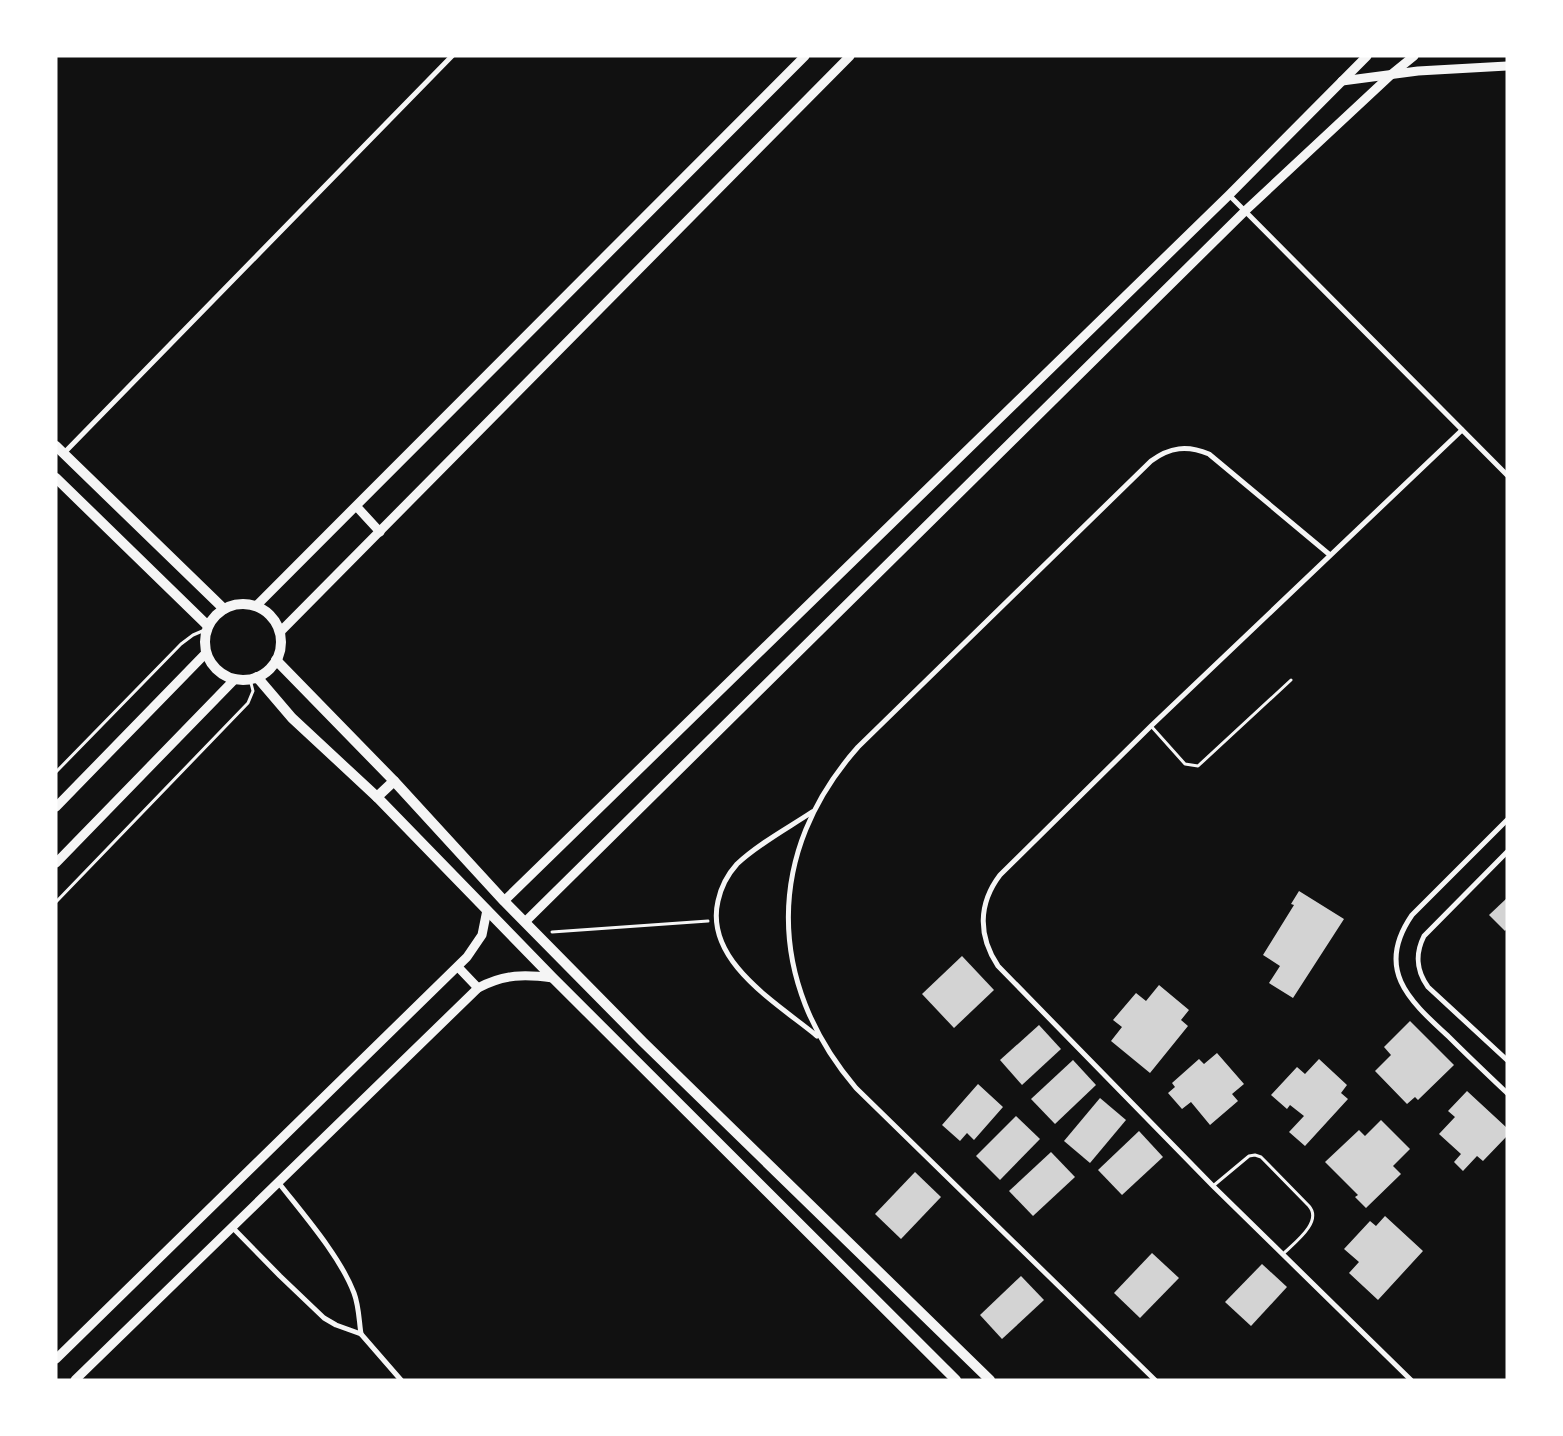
<svg xmlns="http://www.w3.org/2000/svg" width="1563" height="1436" font-family="Arial,sans-serif">
<style>
.building{fill:#d3d3d3}
.lines{fill:none;stroke-linecap:round;stroke-linejoin:round}
.path{stroke:#f5f5f5;stroke-width:3}
.service{stroke:#f5f5f5;stroke-width:3}
.minor{stroke:#f5f5f5;stroke-width:5}
.tertiary{stroke:#f5f5f5;stroke-width:9}
.secondary{stroke:#f5f5f5;stroke-width:10}
</style>
<rect width="100%" height="100%" fill="#111"/>
<g class="building">
<polygon points="1299,891 1344,919 1293,998 1269,983 1280,966 1263,955 1294,905 1291,904"/>
<polygon points="1507,898 1507,928 1505,931 1489,915"/>
<polygon points="962,956 994,990 954,1028 922,994"/>
<polygon points="1159,985 1189,1010 1181,1020 1188,1026 1150,1073 1111,1041 1122,1027 1113,1020 1136,993 1146,1001"/>
<polygon points="1410,1021 1454,1065 1418,1100 1415,1097 1407,1104 1375,1071 1391,1055 1384,1047"/>
<polygon points="1039,1025 1061,1049 1022,1085 1000,1060"/>
<polygon points="1217,1053 1244,1084 1232,1094 1238,1101 1210,1125 1191,1102 1182,1109 1168,1093 1175,1087 1172,1083 1199,1059 1204,1064"/>
<polygon points="1319,1059 1347,1085 1341,1093 1348,1099 1305,1146 1289,1132 1304,1116 1290,1105 1287,1109 1271,1095 1297,1067 1305,1074"/>
<polygon points="1073,1060 1096,1085 1055,1124 1031,1099"/>
<polygon points="978,1084 1003,1107 974,1140 967,1133 960,1141 942,1125"/>
<polygon points="1467,1091 1507,1128 1507,1136 1483,1161 1477,1156 1463,1171 1454,1162 1461,1154 1439,1134 1455,1117 1448,1111"/>
<polygon points="1100,1098 1126,1120 1090,1163 1064,1141"/>
<polygon points="1016,1116 1040,1139 1000,1180 976,1156"/>
<polygon points="1381,1120 1410,1149 1393,1166 1401,1174 1366,1208 1355,1197 1358,1195 1325,1162 1359,1130 1365,1136"/>
<polygon points="1139,1131 1163,1157 1122,1195 1098,1170"/>
<polygon points="1051,1152 1075,1177 1033,1216 1009,1191"/>
<polygon points="915,1172 941,1197 901,1239 875,1214"/>
<polygon points="1385,1216 1423,1251 1378,1300 1349,1273 1359,1262 1344,1249 1370,1221 1376,1226"/>
<polygon points="1152,1253 1179,1278 1140,1318 1114,1293"/>
<polygon points="1262,1264 1287,1287 1251,1326 1225,1302"/>
<polygon points="1021,1276 1044,1300 1002,1339 980,1315"/>
</g>
<g class="lines">
<polyline class="path" points="552,932 708,921"/>
<g class="service">
<polyline points="1151,726 1185,764 1198,766 1291,680"/>
<polyline points="56,772 181,644 193,635 207,629"/>
<polyline points="56,902 248,703 253,691 250,679"/>
<path d="M1213,1186L1249,1156L1255,1155L1261,1157L1309,1206C1323,1222 1294,1243 1283,1254"/>
</g>
<g class="minor">
<polyline points="1229,195 1507,475"/>
<polyline points="64,453 452,56"/>
<path d="M812,812C788,828 758,844 737,864C728,874 721,887 718,901C704,961 777,1003 817,1036"/>
<path d="M1507,820L1412,915C1374,970 1410,1001 1449,1037C1468,1056 1487,1074 1507,1093"/>
<path d="M1507,852L1424,936C1415,954 1416,970 1428,987L1507,1060"/>
<path d="M278,1182C303,1214 340,1256 354,1293C359,1306 359,1321 361,1334"/>
<polyline points="232,1227 280,1276 324,1318 336,1325 361,1334 401,1380"/>
<path d="M1155,1380L856,1088C766,982 765,852 858,747L1151,461C1170,447 1187,445 1209,454L1330,555"/>
<path d="M1411,1380L1213,1186L998,966C978,936 978,904 1000,875L1151,726L1462,430"/>
</g>
<g class="tertiary">
<polyline points="1342,81 1418,71 1507,66"/>
<polyline points="357,507 380,532"/>
<polyline points="256,606 805,56"/>
<polyline points="280,632 850,56"/>
<polyline points="56,807 206,653"/>
<polyline points="56,863 235,679"/>
<polyline points="504,901 1229,195 1367,56"/>
<polyline points="525,922 1245,211 1393,73 1414,56"/>
<polyline points="458,967 478,988"/>
<polyline points="56,1359 467,957 482,935 487,910"/>
<path d="M75,1380L478,988C504,974 525,974 553,978"/>
</g>
<g class="secondary">
<polyline points="56,446 224,609"/>
<polyline points="56,478 208,626"/>
<circle cx="243" cy="642" r="38"/>
<polyline points="276,660 394,781 504,901 643,1042 990,1380"/>
<polyline points="257,677 292,718 377,797 553,978 956,1380"/>
<polyline points="377,797 394,781"/>
</g>
</g>
<rect width="1563" height="1436" fill="none" stroke="#ffffff" stroke-width="115"/>
</svg>
